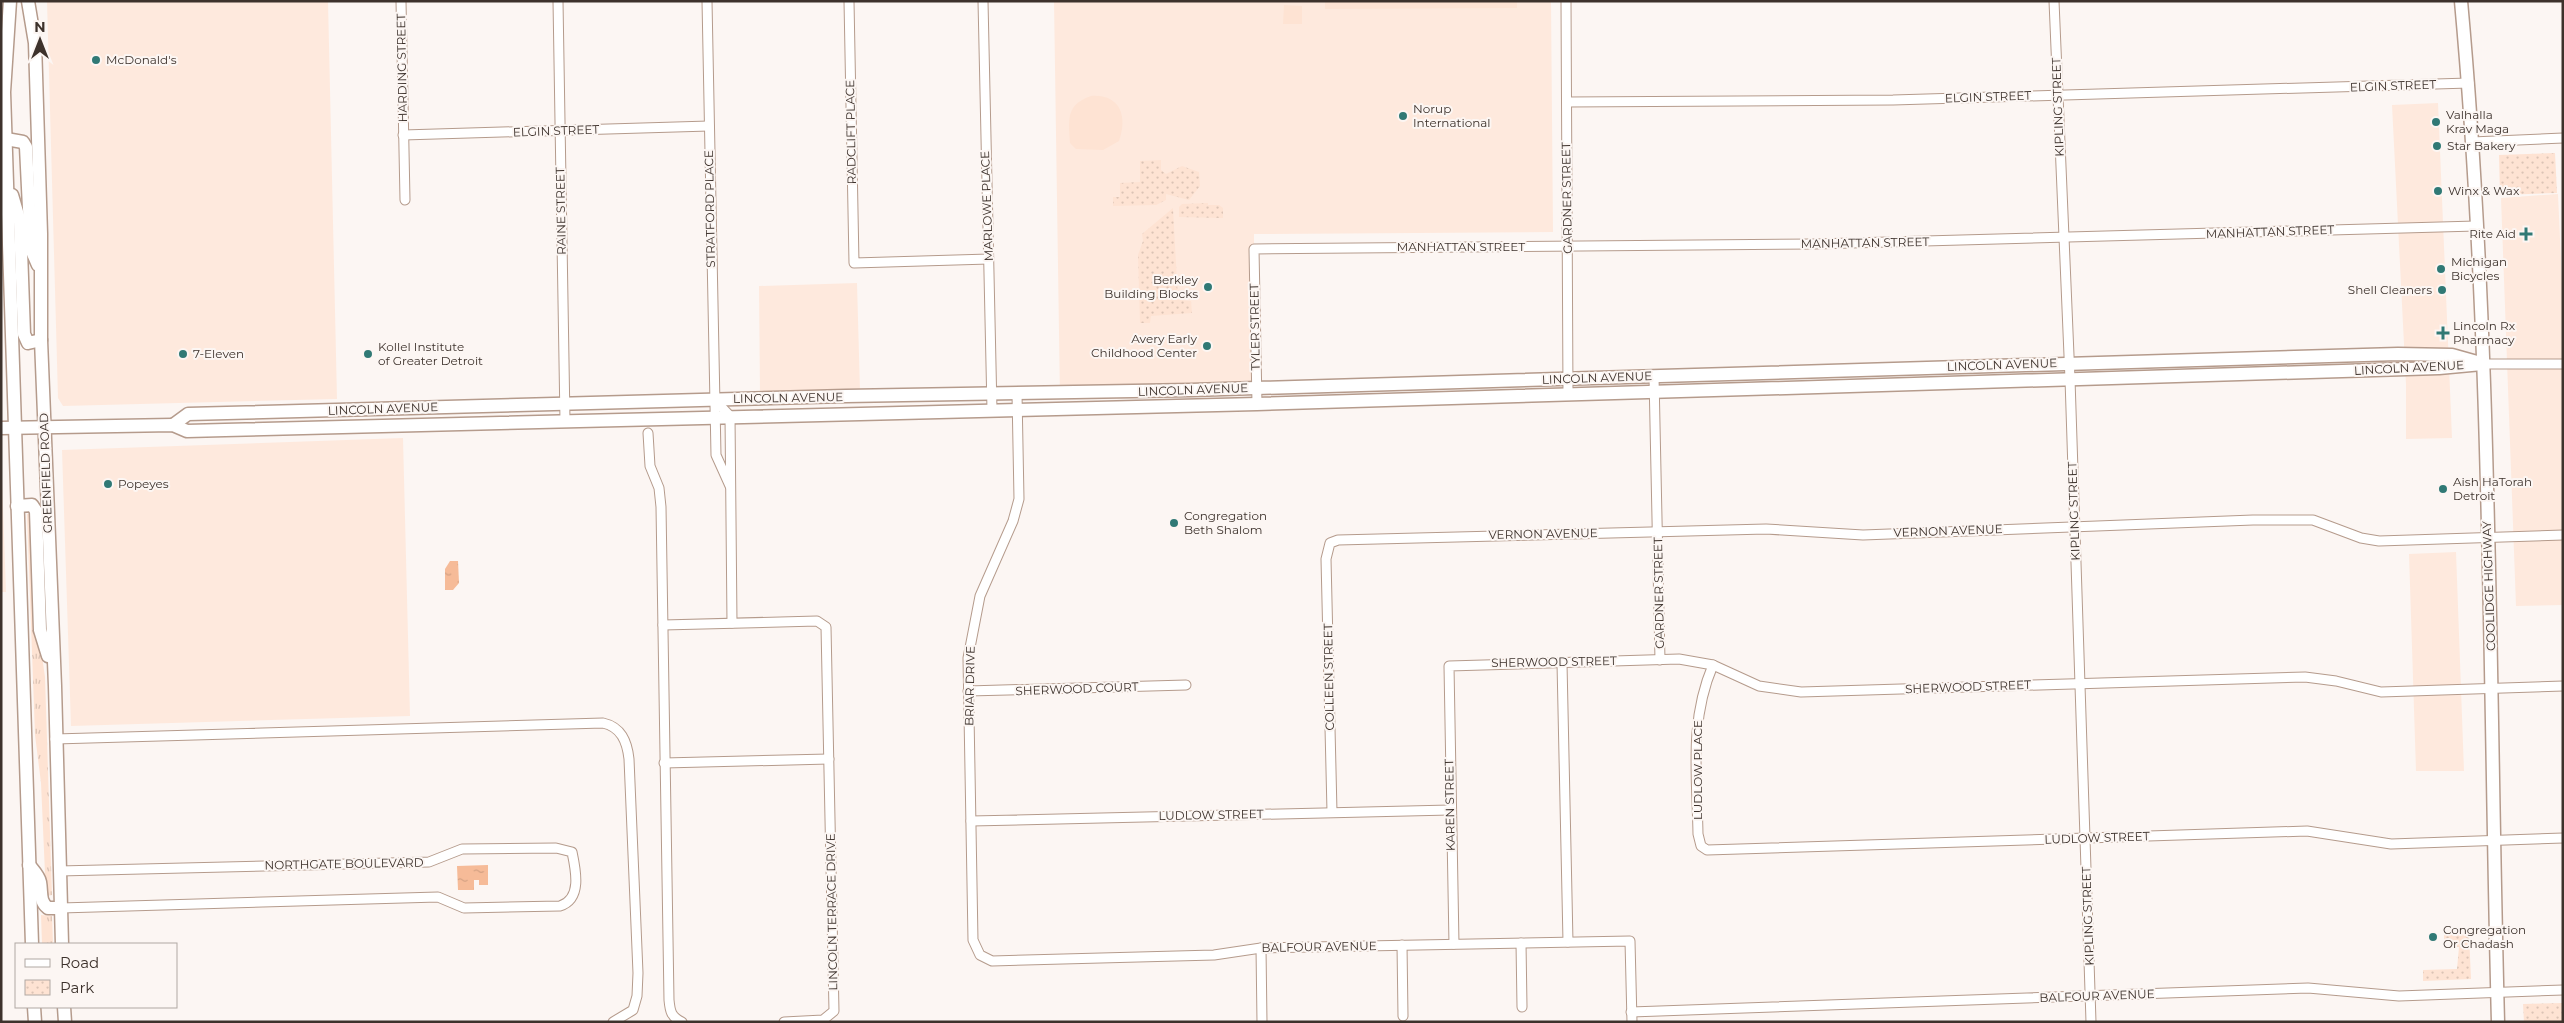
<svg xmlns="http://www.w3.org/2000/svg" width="2564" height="1023" font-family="Montserrat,sans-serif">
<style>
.built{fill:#fee9dd}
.grass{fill:url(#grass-tufts)}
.park{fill:url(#park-dots)}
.pitch{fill:#fee3d3}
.water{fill:url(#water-ripples)}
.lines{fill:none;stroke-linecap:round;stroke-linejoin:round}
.street-casing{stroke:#b59b8c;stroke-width:11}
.secondary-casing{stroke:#b59b8c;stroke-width:15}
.street{stroke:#fff;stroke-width:9}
.secondary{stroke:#fff;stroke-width:12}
.poi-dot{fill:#307975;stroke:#fcf6f3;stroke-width:2}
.labels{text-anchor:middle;stroke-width:4;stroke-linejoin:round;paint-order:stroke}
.poi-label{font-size:12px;fill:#3d322c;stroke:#fcf6f3;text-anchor:start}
.street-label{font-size:12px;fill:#3d322c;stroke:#fcf6f3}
</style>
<defs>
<pattern id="grass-tufts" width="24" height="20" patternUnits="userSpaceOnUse" patternTransform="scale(1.25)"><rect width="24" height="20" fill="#fee3d3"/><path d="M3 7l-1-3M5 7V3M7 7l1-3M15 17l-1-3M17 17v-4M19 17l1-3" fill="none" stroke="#dbc3b5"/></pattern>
<pattern id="park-dots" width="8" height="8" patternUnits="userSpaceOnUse" patternTransform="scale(1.25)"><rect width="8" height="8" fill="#fee3d3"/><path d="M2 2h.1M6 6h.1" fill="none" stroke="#dbc3b5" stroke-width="1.8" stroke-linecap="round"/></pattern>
<pattern id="water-ripples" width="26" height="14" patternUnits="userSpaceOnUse" patternTransform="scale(1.25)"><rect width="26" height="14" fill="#f6bb98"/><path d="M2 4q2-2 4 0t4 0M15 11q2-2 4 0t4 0" fill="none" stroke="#d4a183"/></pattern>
</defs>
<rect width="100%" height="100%" fill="#fcf6f3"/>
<g class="built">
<polygon points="47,1 328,1 337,399 63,406 58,398"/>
<polygon points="1054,1 1551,1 1553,232 1254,234 1255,393 1060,398"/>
<polygon points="2438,103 2452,438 2406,439 2406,384 2392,105"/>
<polygon points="2558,194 2563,306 2563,605 2516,606 2501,198"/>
<polygon points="857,283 860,391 760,394 759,286"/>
<polygon points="403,438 410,716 71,726 62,450"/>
<polygon points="1,450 6,592 1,592"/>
<polygon points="2456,552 2464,771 2416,771 2409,554"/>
</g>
<g class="grass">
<polygon points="27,514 34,514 38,628 45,677 52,895 46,896 41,783 35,735"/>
<polygon points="41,915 52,916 53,944 42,944"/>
</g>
<g class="park">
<polygon points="2555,153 2557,193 2500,195 2499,155"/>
<polygon points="1161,160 1161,170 1166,174 1182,166 1199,172 1200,186 1189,200 1166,194 1166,200 1156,205 1113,206 1113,197 1120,197 1120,183 1140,182 1140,161"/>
<polygon points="1208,203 1208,205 1219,205 1223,208 1223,218 1179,217 1179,207 1182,204"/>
<polygon points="1173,208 1178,300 1191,301 1192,313 1151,316 1150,323 1140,323 1138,255 1143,241 1142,234"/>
<polygon points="2469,934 2471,979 2423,981 2423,970 2457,969 2459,947 2451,946 2451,940 2444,940 2444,935"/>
<polygon points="2563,1003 2563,1022 2524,1022 2523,1004"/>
</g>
<g class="pitch">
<polygon points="1325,1 1517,1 1517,8 1325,9"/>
<polygon points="1284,5 1302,6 1302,24 1283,24"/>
<path d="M1091,96C1120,94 1128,116 1119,141L1103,150L1076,149L1070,143C1069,120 1065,105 1091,96Z"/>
</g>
<g class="water">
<polygon points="450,561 458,561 459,583 453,590 445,590 445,569"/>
<polygon points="488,865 488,885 479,885 479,880 474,880 474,890 458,890 457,866"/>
</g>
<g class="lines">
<g class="street-casing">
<g id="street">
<polyline points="401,1 405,200"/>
<polyline points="558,1 565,421"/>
<polyline points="707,1 716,455 730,486"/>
<polyline points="849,1 854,263 989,259"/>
<polyline points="983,1 992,410"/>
<polyline points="1566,1 1568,395"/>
<polyline points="2054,1 2070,379 2091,1022"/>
<polyline points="1567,102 1893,100 2469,83"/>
<polyline points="403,135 709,126"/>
<polyline points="2472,142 2563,138"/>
<polyline points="2482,364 2563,364"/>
<polyline points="1654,377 1660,660"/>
<polyline points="1017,394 1019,499 1013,521 980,596 968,658 973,940 980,955 992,961 1214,955 1261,948 1630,941 1632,1022"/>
<polyline points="715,400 730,416 732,623"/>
<polyline points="1257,404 1254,249 1815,244 2476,226"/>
<path d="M648,433L650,466L659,488L661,507L669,1000C670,1011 671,1017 682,1022"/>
<polyline points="663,625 817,621 826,627 834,1011 823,1020 784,1022"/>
<polyline points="1562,663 1568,942"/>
<path d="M1713,665C1689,721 1697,775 1698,834L1701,846L1707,850L2307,831L2391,844L2563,838"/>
<polyline points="968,691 1186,685"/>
<path d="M55,739L603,723C621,727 627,741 629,759L638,973L637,996L633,1010L613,1022"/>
<polyline points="664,763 829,759"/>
<polyline points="1332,812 1326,559 1330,543 1338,540 1766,529 1863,535 2253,520 2313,520 2361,538 2379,541 2563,535"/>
<polyline points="971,821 1450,810"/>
<path d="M59,871L429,862L462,849L556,848L572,852C576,871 582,899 560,906L464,908L438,897L61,908"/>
<polyline points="1521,943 1522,1007"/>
<polyline points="1454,944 1449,666 1679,659 1713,665 1759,686 1801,692 2305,677 2336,681 2381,692 2563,686"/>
<polyline points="1402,945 1403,1016"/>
<polyline points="1261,948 1262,1022"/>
<polyline points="1631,1012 2308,988 2399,996 2563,990"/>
</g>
</g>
<g class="secondary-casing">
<g id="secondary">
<polyline points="10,1 4,92 32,944"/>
<polyline points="28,1 35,43 41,234 41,340 55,686 62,944"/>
<path d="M2461,1C2492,340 2489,682 2498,1022"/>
<polyline points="6,139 23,142 26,147 31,249 38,265"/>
<polyline points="12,195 20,222 24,334 28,343 41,340"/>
<polyline points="173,425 188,414 846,396 1191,390 2398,354 2452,355 2477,362"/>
<polyline points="1,428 173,425 187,431 225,430 1257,404 2439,368 2482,364"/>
<polyline points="17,506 32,505 36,511 40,630 48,656"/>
<path d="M29,865C33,870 39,876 40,882C42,893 39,901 48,908H61"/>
<polyline points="34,1007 35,1022"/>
<polyline points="64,1007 65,1022"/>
</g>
</g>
<use href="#street" class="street"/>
<use href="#secondary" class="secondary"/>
</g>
<g class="poi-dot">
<circle cx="96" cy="60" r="5"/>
<circle cx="1403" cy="116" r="5"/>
<circle cx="2436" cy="122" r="5"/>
<circle cx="2437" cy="146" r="5"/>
<circle cx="2438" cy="191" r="5"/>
<path d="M2523.5 226.5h5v5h5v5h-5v5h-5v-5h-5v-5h5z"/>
<circle cx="2441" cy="269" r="5"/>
<circle cx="1208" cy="287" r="5"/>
<circle cx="2442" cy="290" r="5"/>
<path d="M2440.5 325.5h5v5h5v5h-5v5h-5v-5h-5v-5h5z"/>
<circle cx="1207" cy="346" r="5"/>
<circle cx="183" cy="354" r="5"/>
<circle cx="368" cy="354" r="5"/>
<circle cx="108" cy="484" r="5"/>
<circle cx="2443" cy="489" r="5"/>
<circle cx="1174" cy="523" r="5"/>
<circle cx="2433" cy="937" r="5"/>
</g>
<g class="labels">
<g class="poi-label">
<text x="106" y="64">McDonald's</text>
<text x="1413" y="113">Norup<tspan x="1413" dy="14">International</tspan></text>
<text x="2446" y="119">Valhalla<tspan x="2446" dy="14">Krav Maga</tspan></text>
<text x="2447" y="150">Star Bakery</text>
<text x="2448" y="195">Winx &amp; Wax</text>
<text x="2516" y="238" text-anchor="end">Rite Aid</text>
<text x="2451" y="266">Michigan<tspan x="2451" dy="14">Bicycles</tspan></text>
<text x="1198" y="284" text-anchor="end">Berkley<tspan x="1198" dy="14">Building Blocks</tspan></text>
<text x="2432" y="294" text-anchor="end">Shell Cleaners</text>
<text x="2453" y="330">Lincoln Rx<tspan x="2453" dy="14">Pharmacy</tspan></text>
<text x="1197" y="343" text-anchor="end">Avery Early<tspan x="1197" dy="14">Childhood Center</tspan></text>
<text x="378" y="351">Kollel Institute<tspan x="378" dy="14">of Greater Detroit</tspan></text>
<text x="193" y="358">7-Eleven</text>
<text x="2453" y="486">Aish HaTorah<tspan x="2453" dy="14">Detroit</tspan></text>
<text x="118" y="488">Popeyes</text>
<text x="1184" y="520">Congregation<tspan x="1184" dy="14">Beth Shalom</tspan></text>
<text x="2443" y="934">Congregation<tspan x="2443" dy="14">Or Chadash</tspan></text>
</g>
<g class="street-label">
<text transform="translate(402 68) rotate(-91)" y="4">HARDING STREET</text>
<text transform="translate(2393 86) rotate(-2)" y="4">ELGIN STREET</text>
<text transform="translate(1988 97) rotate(-2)" y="4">ELGIN STREET</text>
<text transform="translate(2058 107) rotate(-92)" y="4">KIPLING STREET</text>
<text transform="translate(556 131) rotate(-2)" y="4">ELGIN STREET</text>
<text transform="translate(851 132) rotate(-91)" y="4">RADCLIFT PLACE</text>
<text transform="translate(1567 198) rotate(-91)" y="4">GARDNER STREET</text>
<text transform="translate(987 206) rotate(-92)" y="4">MARLOWE PLACE</text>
<text transform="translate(710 209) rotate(-91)" y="4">STRATFORD PLACE</text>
<text transform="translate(561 211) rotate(-91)" y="4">RAINE STREET</text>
<text transform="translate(2270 232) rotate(-2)" y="4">MANHATTAN STREET</text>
<text transform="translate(1865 243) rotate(-1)" y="4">MANHATTAN STREET</text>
<text x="1461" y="251">MANHATTAN STREET</text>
<text transform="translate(1255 327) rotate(-91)" y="4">TYLER STREET</text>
<text transform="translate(2002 365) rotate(-2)" y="4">LINCOLN AVENUE</text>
<text transform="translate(2409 368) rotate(-3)" y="4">LINCOLN AVENUE</text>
<text transform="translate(1597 378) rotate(-2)" y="4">LINCOLN AVENUE</text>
<text transform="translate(1193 390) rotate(-2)" y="4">LINCOLN AVENUE</text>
<text transform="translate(788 398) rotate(-1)" y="4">LINCOLN AVENUE</text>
<text transform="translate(383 409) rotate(-2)" y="4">LINCOLN AVENUE</text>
<text transform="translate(46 473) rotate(-92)" y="4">GREENFIELD ROAD</text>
<text transform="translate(2074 511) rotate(-92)" y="4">KIPLING STREET</text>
<text transform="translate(1948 531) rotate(-2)" y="4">VERNON AVENUE</text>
<text transform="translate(1543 534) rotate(-1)" y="4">VERNON AVENUE</text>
<text transform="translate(2489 586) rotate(-92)" y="4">COOLIDGE HIGHWAY</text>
<text transform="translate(1659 593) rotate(-91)" y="4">GARDNER STREET</text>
<text transform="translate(1554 662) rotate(-1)" y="4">SHERWOOD STREET</text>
<text transform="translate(1329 677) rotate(-91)" y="4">COLLEEN STREET</text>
<text transform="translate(970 686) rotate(-89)" y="4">BRIAR DRIVE</text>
<text transform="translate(1968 687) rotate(-2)" y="4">SHERWOOD STREET</text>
<text transform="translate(1077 689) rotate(-2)" y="4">SHERWOOD COURT</text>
<text transform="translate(1698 770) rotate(-90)" y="4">LUDLOW PLACE</text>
<text transform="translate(1450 805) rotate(-91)" y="4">KAREN STREET</text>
<text transform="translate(1211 815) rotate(-1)" y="4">LUDLOW STREET</text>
<text transform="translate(2097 838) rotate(-2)" y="4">LUDLOW STREET</text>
<text transform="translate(344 864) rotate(-1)" y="4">NORTHGATE BOULEVARD</text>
<text transform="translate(832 912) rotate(-91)" y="4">LINCOLN TERRACE DRIVE</text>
<text transform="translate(2088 916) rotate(-92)" y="4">KIPLING STREET</text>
<text transform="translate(1319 947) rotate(-1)" y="4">BALFOUR AVENUE</text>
<text transform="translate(2097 996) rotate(-2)" y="4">BALFOUR AVENUE</text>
</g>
</g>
<rect width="2564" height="1023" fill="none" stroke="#3d322c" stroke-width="5"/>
<rect x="15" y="943" width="162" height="65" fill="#fcf6f3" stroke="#b0a8a3"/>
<rect x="25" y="959" width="25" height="8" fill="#ffffff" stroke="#b0a8a3"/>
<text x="60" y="968" font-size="15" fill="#3d322c">Road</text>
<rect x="25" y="980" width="25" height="15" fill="url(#park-dots)" stroke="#b0a8a3"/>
<text x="60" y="993" font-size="15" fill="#3d322c">Park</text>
<g transform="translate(40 40)" stroke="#fcf6f3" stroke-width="4" paint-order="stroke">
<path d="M0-4L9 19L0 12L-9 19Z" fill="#3d322c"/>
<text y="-8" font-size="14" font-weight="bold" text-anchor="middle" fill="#3d322c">N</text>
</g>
</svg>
